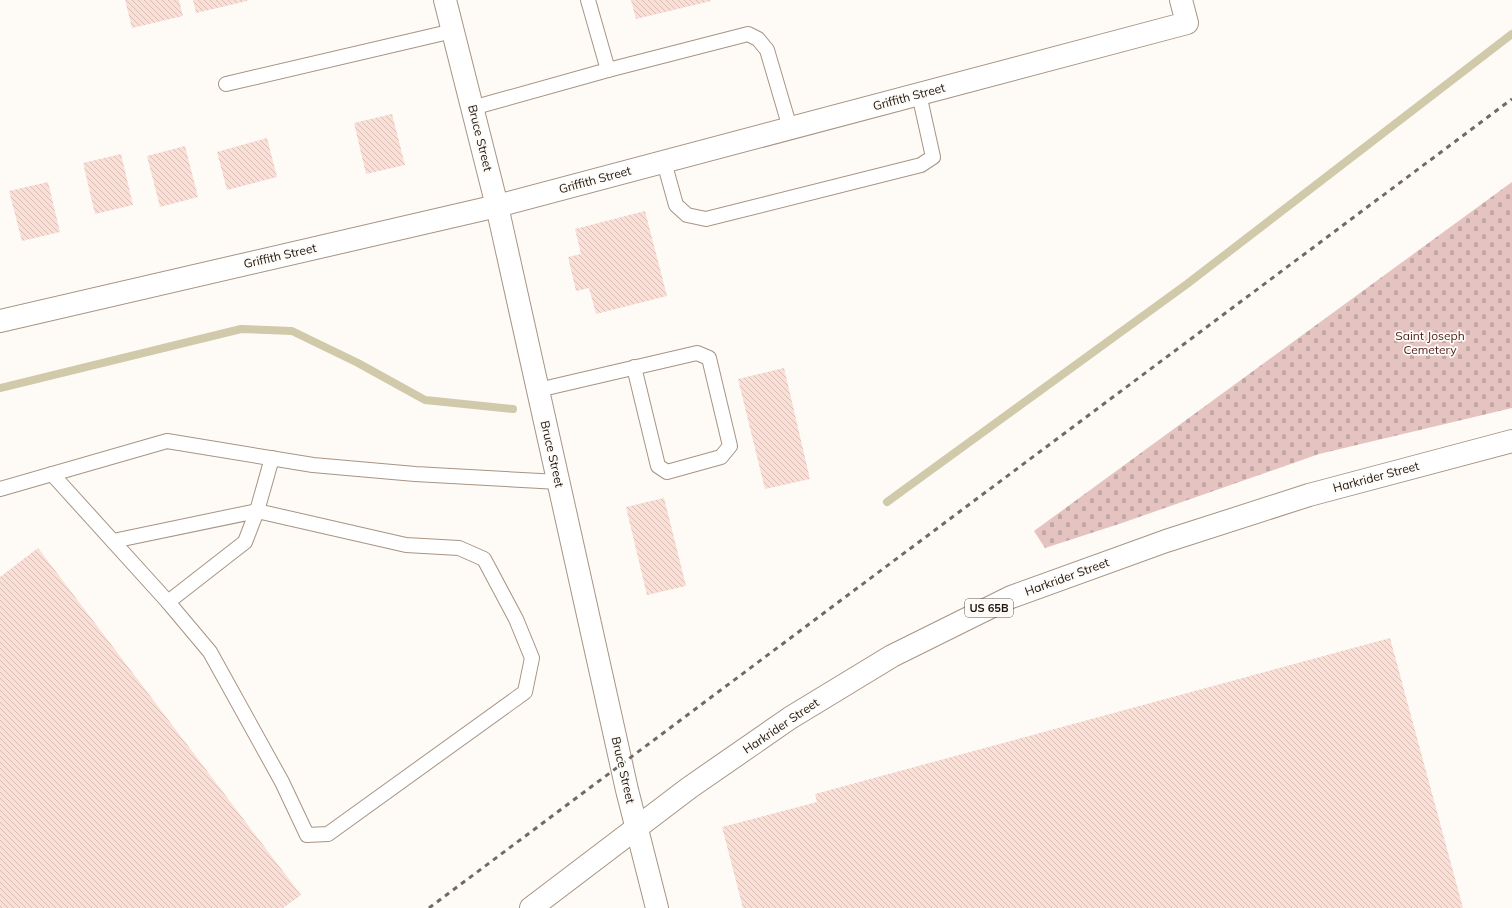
<svg xmlns="http://www.w3.org/2000/svg" width="1512" height="908" font-family="Mulish,sans-serif">
<style>
.cemetery{fill:url(#cemetery-stones)}
.lines{fill:none;stroke-linecap:round;stroke-linejoin:round}
.stream{stroke:#d0c9aa;stroke-width:8}
.building{fill:url(#building-back-hatch)}
.service-casing{stroke:#a79484;stroke-width:16}
.minor-casing{stroke:#a79484;stroke-width:24}
.tertiary-casing{stroke:#a79484;stroke-width:24}
.primary-casing{stroke:#a79484;stroke-width:24}
.service{stroke:#fff;stroke-width:14}
.minor{stroke:#fff;stroke-width:22}
.tertiary{stroke:#fff;stroke-width:22}
.primary{stroke:#fff;stroke-width:22}
.rail{stroke:#706a66;stroke-width:3;stroke-dasharray:5 5;stroke-linecap:butt}
.labels{text-anchor:middle;stroke-width:3.5;stroke-linejoin:round;paint-order:stroke}
.shield{fill:#fefaf6;stroke:#5f5954;stroke-width:1}
.shield-label{font-size:11px;font-weight:bold;fill:#1b140f}
.street-label{font-size:12px;fill:#1b140f;stroke:#fefaf6}
.park-label{font-size:12px;fill:#4e1e1d;stroke:#fefaf6}
</style>
<defs>
<pattern id="cemetery-stones" width="16" height="16" patternUnits="userSpaceOnUse"><rect width="16" height="16" fill="#e4c3c0"/><path d="M2 7V4a2 2 0 0 1 4 0v3zM10 15v-3a2 2 0 0 1 4 0v3z" fill="#c3a7a4"/></pattern>
<pattern id="building-back-hatch" width="6" height="6" patternUnits="userSpaceOnUse"><rect width="6" height="6" fill="#fadfd6"/><path d="M-1 5l2 2M0 0l6 6M5-1l2 2" fill="none" stroke="#d6beb6"/></pattern>
</defs>
<rect width="100%" height="100%" fill="#fefaf6"/>
<polygon class="cemetery" points="1512,182 1512,408 1319,454 1122,523 1045,548 1034,531"/>
<g class="lines">
<g class="stream">
<polyline points="0,388 241,329 292,331 358,363 425,400 513,409"/>
<polyline points="887,502 1187,284 1512,34"/>
</g>
</g>
<g class="building">
<polygon points="125,0 179,0 183,16 132,28"/>
<polygon points="193,0 247,0 247,1 196,13"/>
<polygon points="631,0 711,0 711,1 636,19"/>
<polygon points="392,114 405,165 366,174 354,123"/>
<polygon points="267,138 277,177 227,190 217,152"/>
<polygon points="185,146 198,197 160,207 147,156"/>
<polygon points="121,154 133,205 95,214 83,163"/>
<polygon points="48,182 60,232 22,241 9,191"/>
<polygon points="645,211 667,296 596,314 589,288 576,291 568,257 581,254 575,229"/>
<polygon points="784,368 810,479 765,489 738,379"/>
<polygon points="664,498 686,586 647,595 626,507"/>
<polygon points="38,548 301,895 283,908 0,908 0,577"/>
<polygon points="1390,638 1463,908 743,908 722,827 817,802 815,794"/>
</g>
<g class="lines">
<g class="service-casing">
<g id="service">
<polyline points="608,70 748,34 758,39 767,50 790,128"/>
<polyline points="226,84 453,31"/>
<polyline points="472,108 608,70 588,0"/>
<polyline points="664,162 676,205 687,215 706,219 921,165 933,157 919,94"/>
<polyline points="538,390 697,353 709,358 730,446 721,457 667,472 658,466 634,367"/>
<polyline points="52,474 168,602"/>
<polyline points="0,489 167,441 313,465 415,474 559,482"/>
<polyline points="113,541 257,511 406,545 459,548 484,559 516,619 532,658 525,692 328,834 307,835 282,782 210,652 168,602 245,542 257,511 272,458"/>
</g>
</g>
<g class="minor-casing">
<polyline id="minor" points="0,321 497,206 1187,23 1181,0"/>
</g>
<g class="tertiary-casing">
<polyline id="tertiary" points="445,0 497,206 627,790 657,908"/>
</g>
<g class="primary-casing">
<polyline id="primary" points="531,908 689,788 790,718 892,656 1011,597 1166,541 1309,495 1512,441"/>
</g>
<use href="#service" class="service"/>
<use href="#minor" class="minor"/>
<use href="#tertiary" class="tertiary"/>
<use href="#primary" class="primary"/>
<polyline class="rail" points="429,908 1512,99"/>
</g>
<g class="labels">
<rect class="shield" x="965" y="599" width="48" height="18" rx="3"/>
<g class="shield-label">
<text x="989" y="612">US 65B</text>
</g>
<g class="street-label">
<text transform="translate(909 97) rotate(-15)" y="4">Griffith Street</text>
<text transform="translate(480 138) rotate(76)" y="4">Bruce Street</text>
<text transform="translate(595 180) rotate(-15)" y="4">Griffith Street</text>
<text transform="translate(280 256) rotate(-13)" y="4">Griffith Street</text>
<text transform="translate(552 454) rotate(77)" y="4">Bruce Street</text>
<text transform="translate(1376 477) rotate(-15)" y="4">Harkrider Street</text>
<text transform="translate(1067 577) rotate(-20)" y="4">Harkrider Street</text>
<text transform="translate(781 726) rotate(-34)" y="4">Harkrider Street</text>
<text transform="translate(623 770) rotate(77)" y="4">Bruce Street</text>
</g>
<g class="park-label">
<text x="1430" y="340">Saint Joseph<tspan x="1430" dy="14">Cemetery</tspan></text>
</g>
</g>
</svg>
